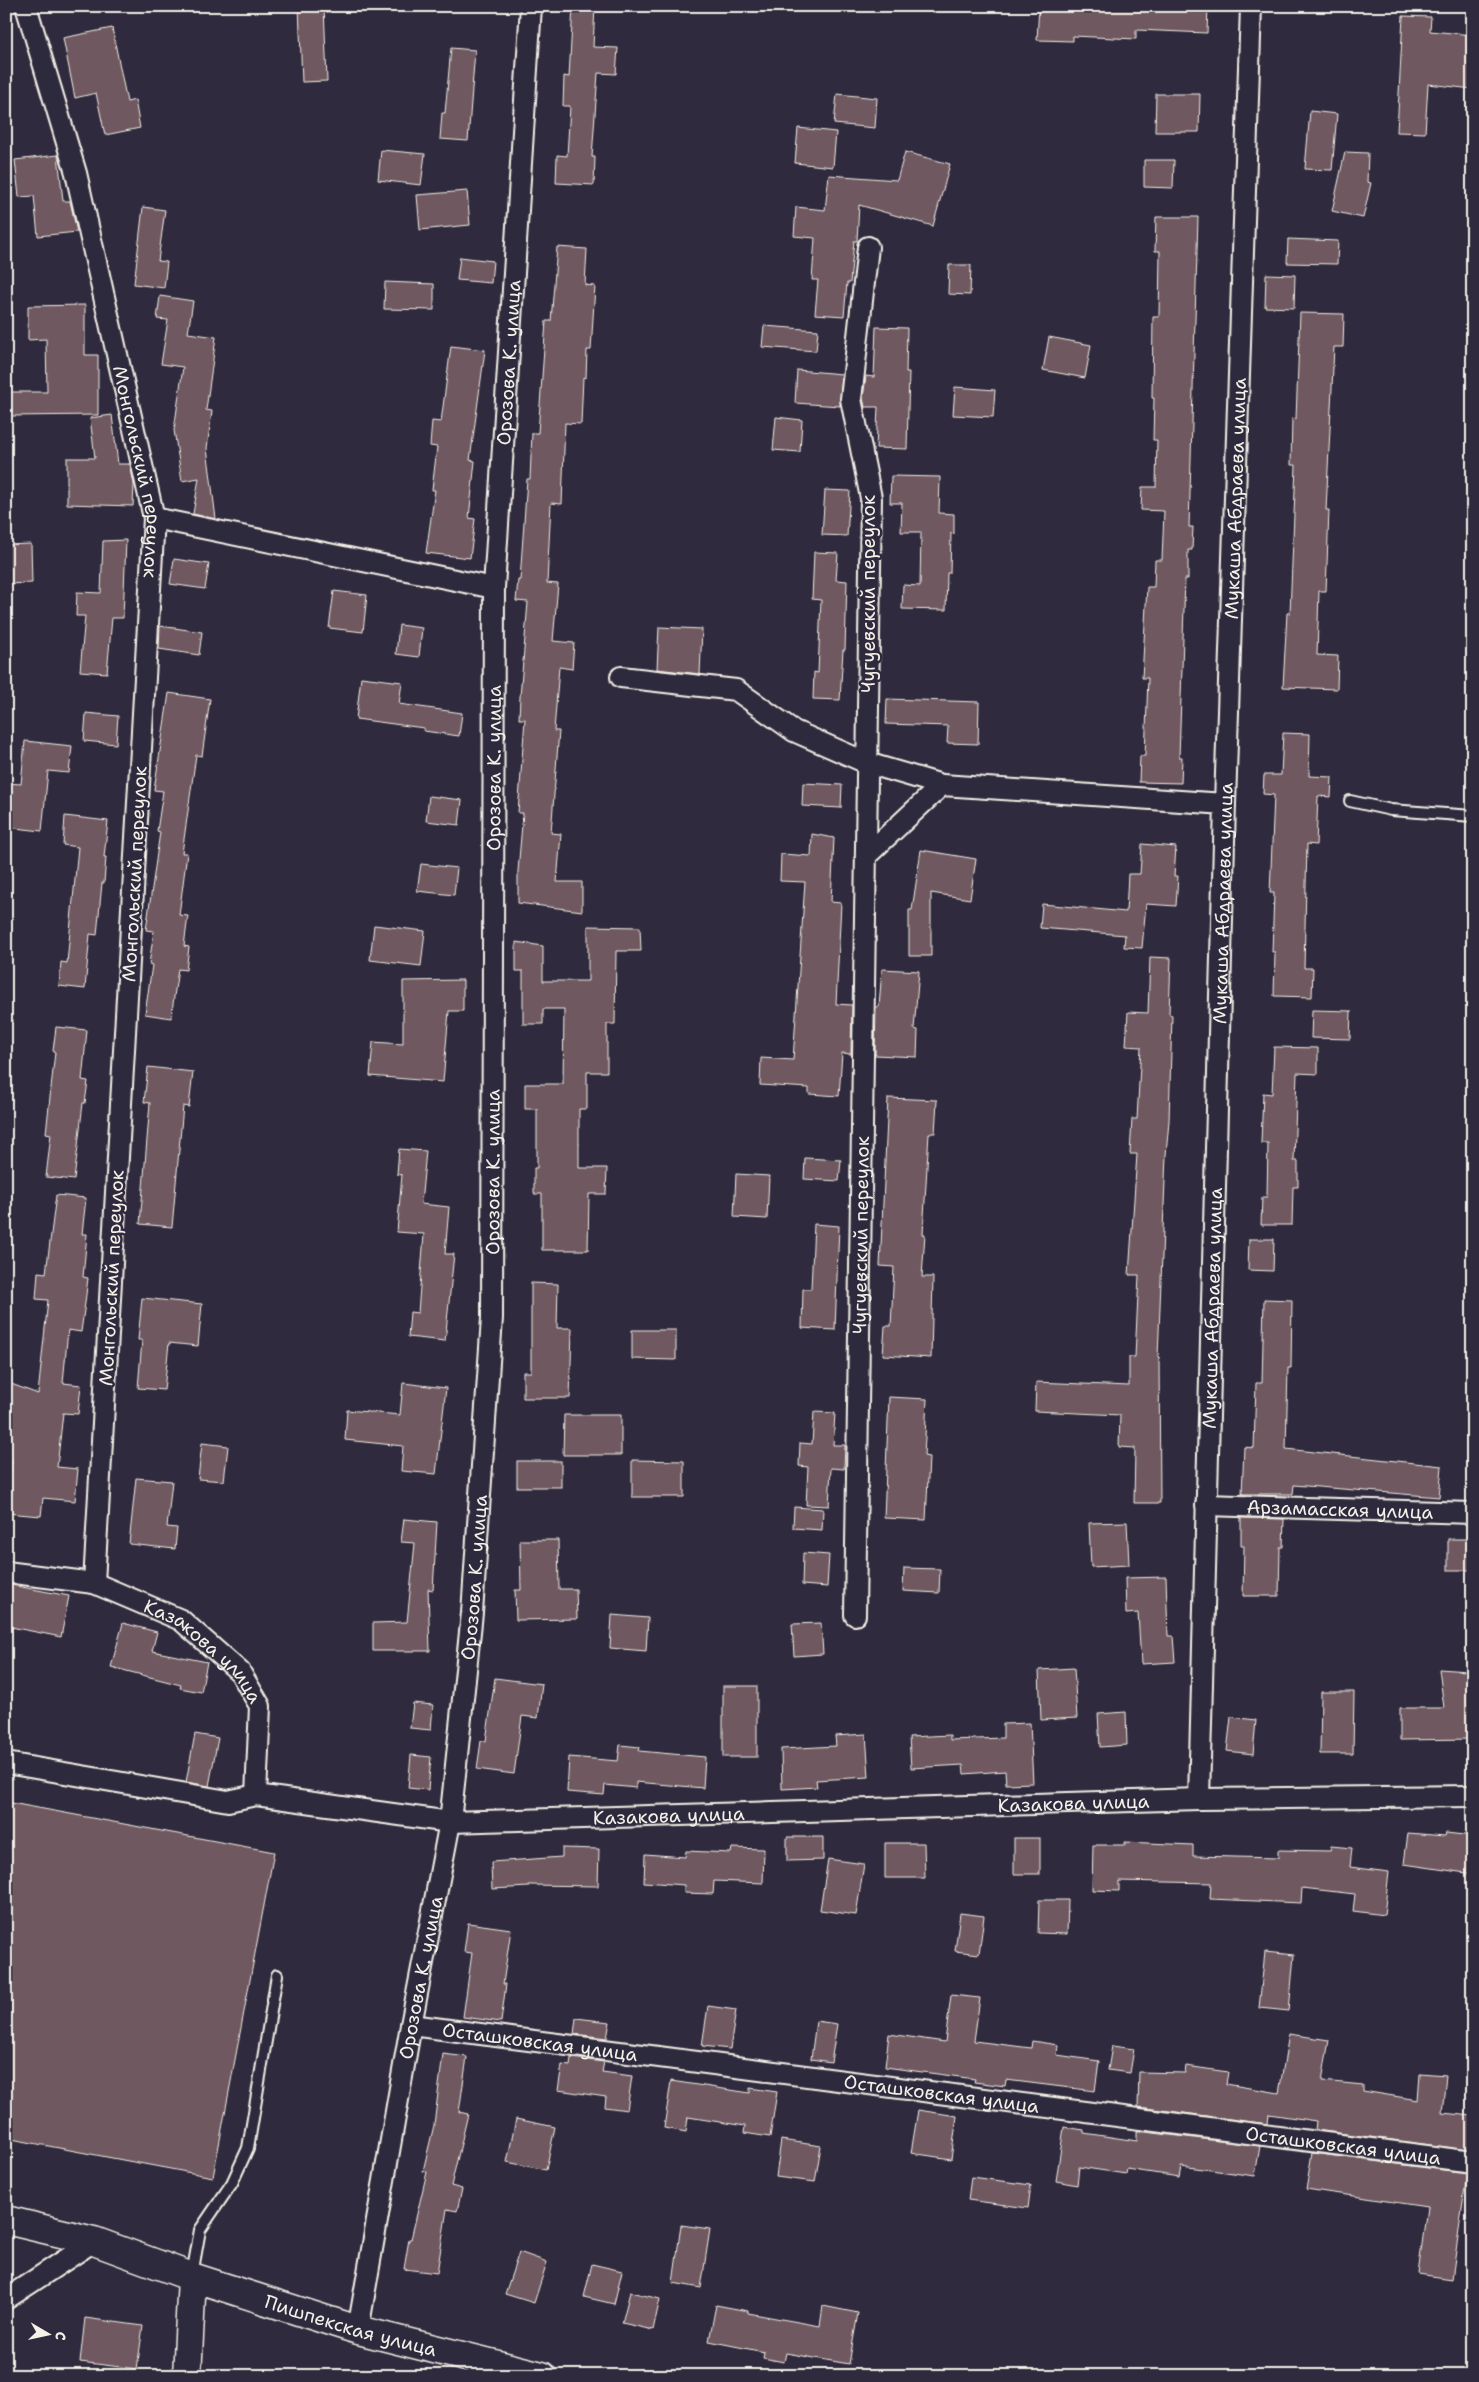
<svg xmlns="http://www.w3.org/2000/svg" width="1479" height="2382" font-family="'Shantell Sans',sans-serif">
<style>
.building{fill:#705961;stroke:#f4f1e8}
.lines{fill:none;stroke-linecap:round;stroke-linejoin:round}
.lane-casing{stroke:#f4f1e8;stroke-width:14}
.street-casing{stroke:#f4f1e8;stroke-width:24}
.secondary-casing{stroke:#f4f1e8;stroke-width:31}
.lane{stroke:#2f2a3d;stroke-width:10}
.street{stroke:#2f2a3d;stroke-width:20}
.secondary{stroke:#2f2a3d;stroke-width:28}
.labels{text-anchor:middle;stroke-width:5;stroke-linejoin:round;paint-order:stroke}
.street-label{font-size:19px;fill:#f4f1e8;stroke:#2f2a3d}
</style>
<rect width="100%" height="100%" fill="#2f2a3d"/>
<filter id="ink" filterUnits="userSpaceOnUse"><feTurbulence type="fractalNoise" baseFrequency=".02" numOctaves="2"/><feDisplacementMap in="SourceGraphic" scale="10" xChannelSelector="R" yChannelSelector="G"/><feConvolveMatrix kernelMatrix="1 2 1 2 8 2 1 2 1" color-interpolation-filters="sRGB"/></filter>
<g filter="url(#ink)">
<g class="building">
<polygon points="299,6 324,6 327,81 302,82"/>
<polygon points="573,6 595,6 593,47 618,48 616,74 598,73 592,157 595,157 594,185 556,183 557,155 567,156 570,106 563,106 564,76 569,77"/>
<polygon points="1039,6 1208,6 1207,33 1136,30 1136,39 1073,36 1073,41 1037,40"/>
<polygon points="1403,16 1431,17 1430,31 1473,35 1473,89 1428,84 1425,133 1397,132"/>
<polygon points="112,28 127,102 135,100 140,128 105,135 96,93 75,98 63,38"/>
<polygon points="451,48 475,50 468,141 440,139 442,113 445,113"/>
<polygon points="837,94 877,98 875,128 834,124"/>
<polygon points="1156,94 1200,94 1199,132 1155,132"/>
<polygon points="1310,111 1337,114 1332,170 1305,169"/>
<polygon points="798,128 836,132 833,167 795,163"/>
<polygon points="381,150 425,154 421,185 378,180"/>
<polygon points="905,152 950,164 933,226 859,205 857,241 854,241 850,283 847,283 844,316 815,314 818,280 812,280 815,238 794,236 796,207 825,210 829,175 897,180"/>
<polygon points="1345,152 1368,153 1367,182 1371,183 1363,218 1332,211"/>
<polygon points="58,155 63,201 70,201 77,232 38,236 34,196 19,197 15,160"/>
<polygon points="1144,160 1174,160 1173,188 1144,187"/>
<polygon points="467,191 470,225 420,230 417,195"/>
<polygon points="143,207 165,210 158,261 167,262 164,288 134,284"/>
<polygon points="1156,217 1198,217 1189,527 1193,527 1192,550 1188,550 1188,579 1185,579 1179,757 1182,757 1181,783 1139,782 1140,756 1145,756 1148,678 1142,678 1147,587 1154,587 1155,560 1162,560 1164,511 1141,510 1142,487 1156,487 1157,440 1153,440 1154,398 1152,398 1153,317 1159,317 1160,251 1155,251"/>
<polygon points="1288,239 1338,241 1337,264 1287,263"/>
<polygon points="557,247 587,249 585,285 595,286 591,350 587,350 586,378 583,377 581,424 565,423 562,504 551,503 547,583 558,584 553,641 574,643 572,669 559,667 554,731 559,731 551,833 561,834 557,882 582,882 582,911 518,903 518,871 523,813 518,813 525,719 519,719 520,697 528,602 516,601 518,580 520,580 527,479 530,479 532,433 538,433 546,321 551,321"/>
<polygon points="460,257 493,261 491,283 457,280"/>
<polygon points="949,265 971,265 970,295 948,294"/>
<polygon points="1266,274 1295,275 1294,308 1265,307"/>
<polygon points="385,282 434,284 434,310 384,309"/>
<polygon points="160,296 193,301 188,333 216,337 206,410 212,411 207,448 216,519 193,514 199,478 182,481 174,430 183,367 161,364 168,320 157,319"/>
<polygon points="85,305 85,355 98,355 98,415 10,416 10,392 47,392 46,339 28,340 28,306"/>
<polygon points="1300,313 1344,314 1343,347 1334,347 1326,510 1329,510 1326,591 1319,591 1317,655 1338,656 1337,689 1283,687 1287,613 1290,613 1296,465 1291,465 1292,418 1296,419"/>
<polygon points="764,326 818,330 816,351 762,347"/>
<polygon points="876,327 907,328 906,372 909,372 907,449 876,448 878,407 865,407 863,398 866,376 874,377"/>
<polygon points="1049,337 1091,345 1085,378 1043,370"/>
<polygon points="451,346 485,350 470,460 475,461 469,518 475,519 470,558 426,553 435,490 432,490 437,447 430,446 432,421 441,422"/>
<polygon points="797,370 842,374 840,406 795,403"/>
<polygon points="955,387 995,390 993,417 953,415"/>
<polygon points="112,415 118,464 130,464 134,484 133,506 67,504 67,458 95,458 90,418"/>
<polygon points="776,417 802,420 800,452 773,450"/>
<polygon points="891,476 940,477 939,513 954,514 954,534 951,533 950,573 947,573 946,610 902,609 903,585 920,586 921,532 901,532 902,503 890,503"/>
<polygon points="825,490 850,491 847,536 822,535"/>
<polygon points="126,540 123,618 112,618 107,673 80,671 85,616 76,616 77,592 101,593 103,541"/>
<polygon points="31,544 32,583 6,584 6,545"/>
<polygon points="814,552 838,553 836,580 847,581 845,650 843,650 840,700 813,699 814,672 818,673 821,600 812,599"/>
<polygon points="174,559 209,564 205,589 170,584"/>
<polygon points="334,591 367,595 363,632 329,628"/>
<polygon points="399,625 422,628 419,657 396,654"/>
<polygon points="160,626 202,632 199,655 159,649"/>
<polygon points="659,627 702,629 700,674 657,669"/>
<polygon points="361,677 402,682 399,704 462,713 459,736 424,731 424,728 356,719"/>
<polygon points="169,693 210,699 202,756 196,755 182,853 187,853 179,915 188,916 184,946 189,947 186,970 178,969 171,1018 145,1014 152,965 149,964 154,931 146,930 160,832 157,831 163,791 154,790"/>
<polygon points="887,699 979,702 978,744 947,743 948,726 886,724"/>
<polygon points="86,713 118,716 116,744 84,741"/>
<polygon points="1283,733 1310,734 1309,776 1332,777 1331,797 1318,796 1316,845 1307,844 1304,968 1313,968 1312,997 1274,996 1275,952 1272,952 1274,893 1270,893 1274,795 1263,794 1264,775 1281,775"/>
<polygon points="25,741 72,746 69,773 48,771 42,831 6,827 6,783 21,784"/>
<polygon points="803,783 842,785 841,808 802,806"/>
<polygon points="429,796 462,800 459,825 426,821"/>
<polygon points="65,816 108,821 104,857 106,857 104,883 102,883 97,935 90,934 85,989 59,986 61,962 67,963 78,847 63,845"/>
<polygon points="812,834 834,838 831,902 841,903 836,1004 852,1005 851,1054 842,1053 839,1096 809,1094 809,1088 760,1085 761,1058 793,1060 805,882 780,881 781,854 811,856"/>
<polygon points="1142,844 1176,847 1174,876 1178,876 1176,906 1146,904 1142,948 1124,947 1125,935 1040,928 1042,904 1126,912 1128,874 1140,874"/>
<polygon points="921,850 976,859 970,899 931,893 931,956 909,956 909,910 912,910"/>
<polygon points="421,864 457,868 454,895 417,891"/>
<polygon points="374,925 425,931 421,966 370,960"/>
<polygon points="588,926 640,927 641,951 616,951 615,1024 607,1024 607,1072 587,1072 587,1109 579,1109 579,1168 607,1168 606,1194 589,1194 588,1250 542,1250 542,1194 534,1194 534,1168 537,1168 537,1109 525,1109 525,1084 563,1084 564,1009 543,1009 543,1024 523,1024 523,971 516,971 516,942 543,946 543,981 588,981"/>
<polygon points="1150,957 1171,958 1169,1014 1172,1015 1169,1121 1166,1155 1158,1357 1159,1357 1160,1503 1134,1503 1135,1448 1119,1447 1120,1415 1035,1411 1036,1382 1129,1386 1129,1357 1135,1357 1139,1275 1129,1275 1137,1154 1130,1154 1132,1119 1137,1119 1141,1047 1126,1046 1128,1012 1148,1013"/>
<polygon points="882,969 919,971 914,1029 918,1030 917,1057 875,1055 876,1007 879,1007"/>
<polygon points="463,980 463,1011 449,1011 443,1082 370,1076 373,1042 403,1044 403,981"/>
<polygon points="1312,1010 1351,1011 1350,1039 1311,1038"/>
<polygon points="56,1027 87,1030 82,1080 88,1081 85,1103 83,1103 74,1180 46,1177 51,1134 46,1133 55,1052 53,1051"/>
<polygon points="1274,1047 1318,1048 1318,1074 1297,1073 1294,1161 1298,1161 1298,1187 1293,1187 1292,1225 1261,1225 1262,1197 1267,1197 1268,1143 1261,1143 1263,1093 1272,1094"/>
<polygon points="148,1067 193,1072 189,1107 183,1106 172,1227 140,1224 150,1103 144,1102"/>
<polygon points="888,1098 937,1100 935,1133 929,1133 923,1234 925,1234 922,1277 933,1277 931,1358 883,1355 885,1326 891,1326 894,1267 880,1266"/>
<polygon points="399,1149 426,1151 421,1204 449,1207 445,1254 454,1254 445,1341 408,1337 410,1312 418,1313 424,1234 397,1232 402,1175 397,1174"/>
<polygon points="805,1158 841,1160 839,1181 804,1179"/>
<polygon points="736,1174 769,1176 767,1219 734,1217"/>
<polygon points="56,1195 86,1198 82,1234 87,1234 83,1277 88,1278 85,1303 81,1332 68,1330 63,1383 81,1385 78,1414 63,1413 57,1467 78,1469 75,1501 43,1498 41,1516 6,1513 12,1460 6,1459 6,1382 38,1394 48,1300 36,1299 38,1272 46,1273"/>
<polygon points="814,1224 839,1226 835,1330 802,1328 803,1289 811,1289"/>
<polygon points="1249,1239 1274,1239 1273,1271 1248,1270"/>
<polygon points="531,1283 558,1284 557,1328 572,1328 570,1398 523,1398 523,1372 531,1372"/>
<polygon points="142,1298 202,1304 198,1346 169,1343 164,1390 138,1388 142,1340 138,1340"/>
<polygon points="1264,1299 1292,1300 1291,1368 1288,1368 1286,1449 1442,1466 1439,1497 1294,1485 1293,1494 1242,1494 1244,1447 1254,1448 1256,1383 1262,1383"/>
<polygon points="632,1330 676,1330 676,1360 632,1359"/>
<polygon points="403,1383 446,1388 436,1474 401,1471 403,1446 345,1440 347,1410 400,1415"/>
<polygon points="889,1397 927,1399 924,1456 929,1457 926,1520 884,1518"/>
<polygon points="814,1412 835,1413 833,1445 845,1445 844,1469 831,1468 829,1506 806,1505 808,1467 799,1466 800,1443 812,1444"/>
<polygon points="564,1415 621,1415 621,1455 563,1455"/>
<polygon points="202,1443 228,1446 224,1481 198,1479"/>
<polygon points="632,1460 684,1461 684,1497 632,1497"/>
<rect x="517" y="1461" width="44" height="26"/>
<polygon points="136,1478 172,1481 167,1527 177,1528 175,1549 129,1544"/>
<polygon points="794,1507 823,1509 822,1530 793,1528"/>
<polygon points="1241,1518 1284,1519 1283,1547 1280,1547 1279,1596 1243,1596 1244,1546 1241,1546"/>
<polygon points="404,1519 437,1522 433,1590 428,1589 430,1651 373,1651 373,1623 407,1622 415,1543 401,1542"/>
<polygon points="1127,1522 1129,1565 1091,1567 1089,1523"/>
<rect x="1448" y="1539" width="23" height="31"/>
<polygon points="520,1540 558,1540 559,1589 576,1589 577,1619 516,1620 515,1590 521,1590"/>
<polygon points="803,1553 829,1555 827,1587 802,1585"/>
<polygon points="904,1568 940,1569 939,1593 903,1591"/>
<polygon points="1166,1577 1168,1636 1173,1636 1175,1662 1141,1664 1138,1613 1126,1614 1125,1578"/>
<polygon points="6,1584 69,1596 61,1637 6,1626"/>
<polygon points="612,1615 648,1618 646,1651 610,1648"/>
<polygon points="123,1623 157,1632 152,1651 207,1662 201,1692 180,1688 181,1685 111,1667"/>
<polygon points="821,1623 823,1654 794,1656 792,1624"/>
<polygon points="1074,1668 1077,1718 1041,1720 1039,1670"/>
<polygon points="1439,1669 1467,1671 1471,1710 1473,1710 1473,1739 1400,1740 1400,1708 1444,1708"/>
<polygon points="495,1678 542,1684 538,1718 522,1716 514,1774 477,1769 481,1741 486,1741"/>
<rect x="723" y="1686" width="34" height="71"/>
<polygon points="1321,1692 1354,1692 1353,1754 1320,1754"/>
<polygon points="413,1703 433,1705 431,1730 410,1728"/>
<polygon points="1126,1712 1127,1745 1100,1747 1098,1714"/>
<polygon points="1231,1717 1256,1720 1253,1754 1227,1751"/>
<polygon points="1030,1723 1033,1783 1006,1784 1005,1771 964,1774 963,1765 911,1768 909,1737 950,1735 950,1740 1003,1738 1003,1724"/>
<polygon points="195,1734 218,1738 209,1786 186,1782"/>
<polygon points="866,1734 869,1777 816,1780 817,1787 782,1789 781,1749 836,1746 835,1736"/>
<polygon points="620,1745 640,1747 639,1751 705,1757 703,1788 636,1782 636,1788 605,1785 604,1795 567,1792 569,1757 618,1761"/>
<polygon points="411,1755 431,1757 428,1790 408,1788"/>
<polygon points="6,1802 274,1852 213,2177 6,2138"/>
<polygon points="1408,1833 1445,1836 1446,1833 1473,1836 1473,1874 1404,1864"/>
<polygon points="787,1837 823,1837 823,1860 787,1861"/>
<rect x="1014" y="1838" width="26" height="36"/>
<polygon points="1125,1842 1193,1845 1193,1856 1278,1858 1278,1850 1330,1851 1331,1846 1352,1848 1350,1867 1389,1872 1384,1915 1353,1911 1355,1894 1302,1888 1301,1903 1210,1899 1211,1883 1119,1881 1119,1891 1092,1890 1093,1845 1125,1845"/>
<polygon points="885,1843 924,1843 925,1878 885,1878"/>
<polygon points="562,1848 599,1849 598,1886 529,1885 529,1887 492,1889 491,1862 562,1857"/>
<polygon points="732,1848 764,1849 763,1883 714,1881 713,1894 684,1893 684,1885 644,1882 645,1854 685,1857 686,1851 731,1853"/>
<polygon points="828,1859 864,1864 856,1915 820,1910"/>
<polygon points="1039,1900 1068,1900 1067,1934 1038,1933"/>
<polygon points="960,1913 984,1916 979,1954 955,1951"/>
<polygon points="468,1923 511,1929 503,1984 506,1984 501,2022 463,2017 472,1953 464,1952"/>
<polygon points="1265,1952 1294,1955 1289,2011 1259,2008"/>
<polygon points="951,1995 980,1998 974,2041 1031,2048 1032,2041 1058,2045 1057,2055 1099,2061 1095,2091 1006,2080 1005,2086 974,2082 975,2079 885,2067 889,2034 945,2042"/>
<polygon points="708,2006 736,2010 730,2049 702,2046"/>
<polygon points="576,2018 610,2022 607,2038 574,2034"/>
<polygon points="816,2021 837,2024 831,2062 811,2059"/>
<polygon points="1289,2034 1329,2040 1322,2081 1363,2085 1363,2091 1418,2100 1420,2073 1446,2075 1442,2113 1473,2116 1473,2148 1469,2147 1469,2150 1315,2130 1316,2121 1269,2114 1268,2124 1138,2107 1139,2072 1185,2073 1186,2066 1228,2072 1226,2084 1279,2093"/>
<polygon points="1112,2046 1134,2049 1130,2073 1108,2070"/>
<polygon points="443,2054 467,2057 459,2112 468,2114 451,2186 462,2189 457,2211 447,2209 437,2273 404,2269 409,2239 411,2239 427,2172 423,2171 434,2125"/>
<polygon points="571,2058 604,2062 602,2072 632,2076 627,2110 605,2107 606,2097 558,2090 562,2065 570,2066"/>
<polygon points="671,2081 750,2093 750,2088 777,2092 770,2137 744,2133 745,2126 688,2117 686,2132 664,2128"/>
<polygon points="918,2110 957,2116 951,2159 911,2153"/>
<polygon points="516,2119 555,2127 546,2170 507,2162"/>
<polygon points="1064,2127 1084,2130 1084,2133 1137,2141 1137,2131 1260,2146 1255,2176 1181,2166 1179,2177 1127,2169 1126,2174 1079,2167 1077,2185 1056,2181"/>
<polygon points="781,2140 821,2146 815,2182 776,2177"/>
<polygon points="1312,2153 1467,2173 1452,2279 1418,2274 1427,2207 1306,2189"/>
<polygon points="971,2177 1031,2185 1028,2208 968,2200"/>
<polygon points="681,2225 710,2229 701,2288 673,2283"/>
<polygon points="519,2252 547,2262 534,2303 505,2294"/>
<polygon points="592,2264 622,2271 614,2304 584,2297"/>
<polygon points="630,2292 660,2299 653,2330 622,2323"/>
<polygon points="716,2305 748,2311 748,2313 820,2326 823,2306 858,2313 849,2364 786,2353 784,2362 763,2358 764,2352 709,2341"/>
<polygon points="85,2318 143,2326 137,2369 80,2362"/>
</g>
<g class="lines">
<g class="lane-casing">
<g id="lane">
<polyline points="1350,801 1391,810 1473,816"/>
<polyline points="192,2275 200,2230 232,2183 248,2148 277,1975"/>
</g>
</g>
<g class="street-casing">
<g id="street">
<path id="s1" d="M26,6L76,173L154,518L94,1583"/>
<polyline points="154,518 494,588"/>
<polyline points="621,677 736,690 794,731 867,763 942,785"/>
<polyline points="866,856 942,785 1225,804"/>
<path id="s2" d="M1206,1505L1473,1513"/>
<path id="s3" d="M6,1572L94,1583L181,1620L240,1672L260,1706L256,1795L450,1822L1199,1799L1473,1796"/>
<path id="s4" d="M855,1615L871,498L851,399L868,247"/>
<polyline points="6,1763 228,1801 256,1795"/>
<path id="s5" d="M1199,1799L1225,804L1251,6"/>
<path id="s6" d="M411,2025L1473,2162"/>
<polyline points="6,2299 94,2241"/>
<path id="s7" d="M358,2330L411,2025L450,1822L472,1613L492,1318L494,588L531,6"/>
</g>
</g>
<g class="secondary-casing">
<g id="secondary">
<path id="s8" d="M6,2220L94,2241L192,2277L358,2330L542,2376"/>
<polyline points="187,2376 192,2277"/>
</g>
</g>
<use href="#lane" class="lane"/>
<use href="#street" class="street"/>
<use href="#secondary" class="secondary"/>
</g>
</g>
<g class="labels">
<g class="street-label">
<text dy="7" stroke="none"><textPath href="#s7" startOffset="1978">Орозова К. улица</textPath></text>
<text dy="7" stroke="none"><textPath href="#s1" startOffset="480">Монгольский переулок</textPath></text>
<text dy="7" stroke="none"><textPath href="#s5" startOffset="1301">Мукаша Абдраева улица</textPath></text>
<text transform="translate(868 594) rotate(-90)" y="7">Чугуевский переулок</text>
<text dy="7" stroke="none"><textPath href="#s7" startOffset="1572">Орозова К. улица</textPath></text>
<text transform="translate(134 874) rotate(-87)" y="7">Монгольский переулок</text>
<text dy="7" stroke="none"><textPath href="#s5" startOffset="896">Мукаша Абдраева улица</textPath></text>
<text dy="7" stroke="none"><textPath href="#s7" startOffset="1168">Орозова К. улица</textPath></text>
<text dy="7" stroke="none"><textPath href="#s4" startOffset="380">Чугуевский переулок</textPath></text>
<text transform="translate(111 1278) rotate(-87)" y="7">Монгольский переулок</text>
<text dy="7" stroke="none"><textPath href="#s5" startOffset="491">Мукаша Абдраева улица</textPath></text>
<text dy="7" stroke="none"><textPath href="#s2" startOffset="134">Арзамасская улица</textPath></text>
<text dy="7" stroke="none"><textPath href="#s7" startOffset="762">Орозова К. улица</textPath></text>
<text dy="7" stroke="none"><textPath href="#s3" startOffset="220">Казакова улица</textPath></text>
<text dy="7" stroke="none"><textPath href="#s3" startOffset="1210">Казакова улица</textPath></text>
<text dy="7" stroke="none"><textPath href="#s3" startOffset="805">Казакова улица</textPath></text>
<text dy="7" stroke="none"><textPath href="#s7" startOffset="358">Орозова К. улица</textPath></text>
<text dy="7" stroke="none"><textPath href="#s6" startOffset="130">Осташковская улица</textPath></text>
<text dy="7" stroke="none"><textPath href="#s6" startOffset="535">Осташковская улица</textPath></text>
<text dy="7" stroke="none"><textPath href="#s6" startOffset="940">Осташковская улица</textPath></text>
<text dy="7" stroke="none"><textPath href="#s8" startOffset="361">Пишпекская улица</textPath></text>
</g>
</g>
<rect width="1479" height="2382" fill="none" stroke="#2f2a3d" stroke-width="25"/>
<rect x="12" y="12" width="1454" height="2357" fill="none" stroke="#f4f1e8" stroke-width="2" filter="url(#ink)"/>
<g transform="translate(48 2334) rotate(99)" stroke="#2f2a3d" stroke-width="4" paint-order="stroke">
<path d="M0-4L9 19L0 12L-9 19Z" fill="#f4f1e8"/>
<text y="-8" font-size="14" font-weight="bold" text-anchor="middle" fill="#f4f1e8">С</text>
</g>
</svg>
